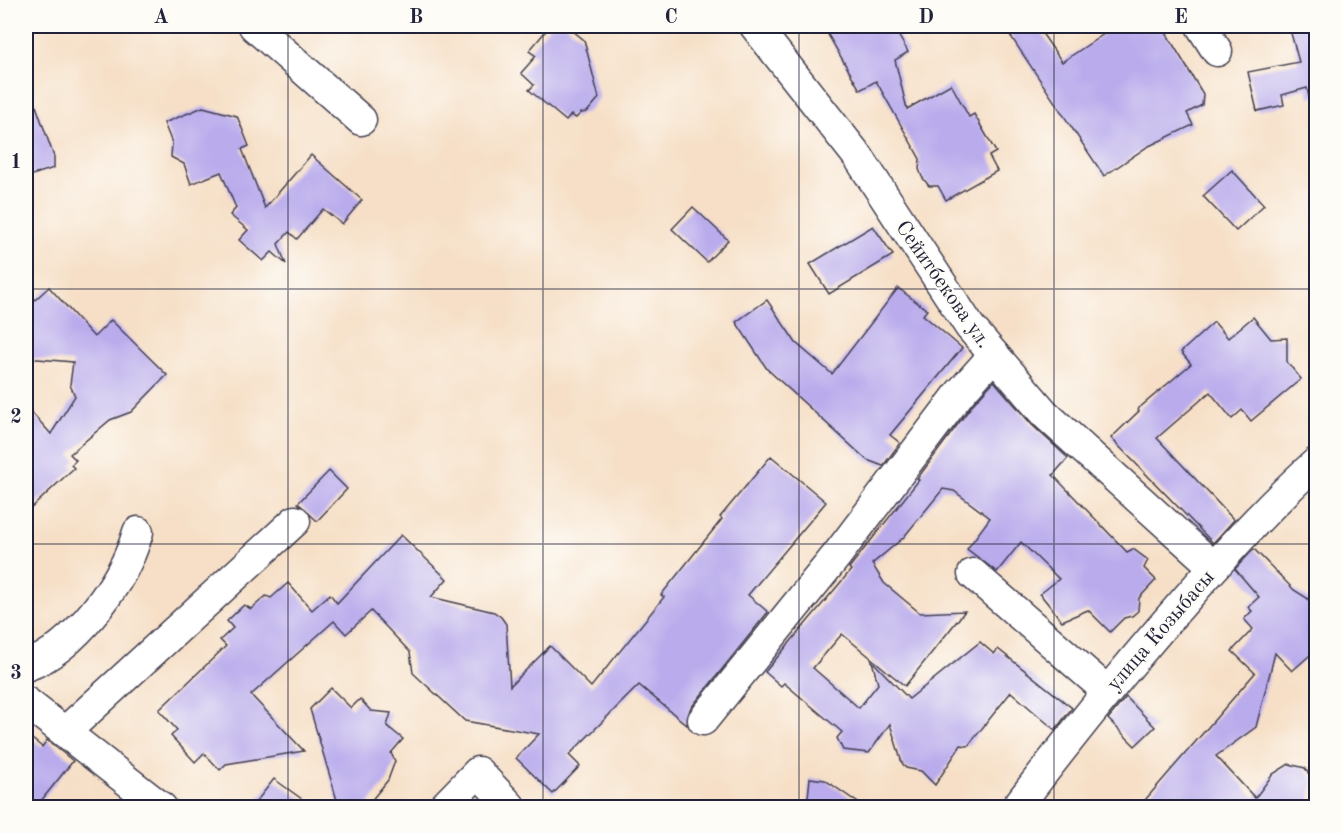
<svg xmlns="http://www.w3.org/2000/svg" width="1342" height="833" font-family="'Old Standard TT',serif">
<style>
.building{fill:#b9abec}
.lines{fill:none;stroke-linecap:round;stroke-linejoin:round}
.minor-casing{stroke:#423e50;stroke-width:33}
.minor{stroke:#fff;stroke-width:30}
.grid{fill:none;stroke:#22223b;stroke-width:1.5;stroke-opacity:0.55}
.labels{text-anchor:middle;stroke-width:4.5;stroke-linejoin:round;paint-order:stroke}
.street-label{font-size:21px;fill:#22223b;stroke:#fdfcf7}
.neatline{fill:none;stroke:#22223b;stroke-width:2}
.grid-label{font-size:20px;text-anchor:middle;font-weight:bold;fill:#22223b}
</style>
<rect width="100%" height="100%" fill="#fdfcf7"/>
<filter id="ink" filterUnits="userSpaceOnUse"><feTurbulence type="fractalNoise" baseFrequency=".0167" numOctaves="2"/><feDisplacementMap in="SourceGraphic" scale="12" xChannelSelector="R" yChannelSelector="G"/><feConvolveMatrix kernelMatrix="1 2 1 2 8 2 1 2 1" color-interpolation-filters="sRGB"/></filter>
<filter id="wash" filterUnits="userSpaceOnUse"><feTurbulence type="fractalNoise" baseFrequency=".008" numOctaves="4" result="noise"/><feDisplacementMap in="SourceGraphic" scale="24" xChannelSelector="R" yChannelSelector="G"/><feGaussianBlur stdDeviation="1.35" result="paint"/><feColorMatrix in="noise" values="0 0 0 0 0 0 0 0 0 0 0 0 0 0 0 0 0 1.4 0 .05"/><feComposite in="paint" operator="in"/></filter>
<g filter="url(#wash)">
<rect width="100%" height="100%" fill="#f6dfc6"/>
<g id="blocks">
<g class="building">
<polygon points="550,26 567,26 584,40 599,98 587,112 581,113 576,118 571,115 566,121 529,90 534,85 521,73 536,56 529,51"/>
<polygon points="823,26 893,26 908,52 895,60 907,109 951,84 969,117 974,114 996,152 989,156 997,171 946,200 938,186 929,186 922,177 919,169 920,159 876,81 860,90"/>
<polygon points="1004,26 1037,26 1062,62 1116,26 1162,26 1203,94 1202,105 1187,113 1193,125 1147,147 1104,176"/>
<polygon points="1289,26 1317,26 1317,96 1309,97 1307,88 1282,95 1284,105 1257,111 1248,72 1299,62"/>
<polygon points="29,86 54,157 54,168 26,177 26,87"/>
<polygon points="203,107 237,116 249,146 242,149 265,208 311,155 362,200 342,224 323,209 297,239 289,232 278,244 286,264 272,252 263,261 239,240 248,230 230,215 236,208 221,172 191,184 184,164 171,157 172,143 164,123"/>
<polygon points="1232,170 1264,205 1236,231 1203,196"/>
<polygon points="693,207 728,240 707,262 672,229"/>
<polygon points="873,226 893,255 829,294 810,264"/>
<polygon points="49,287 94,337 111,320 167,375 131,412 110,420 70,454 76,460 71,465 74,468 26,513 26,406 51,434 75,396 70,385 73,362 26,358 26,308"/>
<polygon points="898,288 927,310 923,315 962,348 890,435 900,443 883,466 867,460 767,369 736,322 767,300 796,343 832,374"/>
<polygon points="1253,317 1271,339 1287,338 1287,362 1301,379 1251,421 1242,410 1232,419 1210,392 1157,438 1234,520 1213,543 1111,438 1139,411 1138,409 1191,364 1181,352 1214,322 1228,338"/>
<polygon points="994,381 1032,425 1068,458 1053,475 1127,552 1133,549 1148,560 1144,568 1156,580 1139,598 1138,611 1132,616 1124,618 1110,632 1088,610 1062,621 1040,594 1059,579 1021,542 997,572 967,549 990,518 954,491 943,489 903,538 872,564 884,583 920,613 965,611 905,686 842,634 813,668 859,708 878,684 872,661 909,699 980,642 994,654 998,649 1072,708 1055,730 1011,692 968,746 961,745 935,785 921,771 906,768 902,763 890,724 869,753 843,750 837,738 842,732 784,683 781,686 765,672 851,570 849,568 919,480 917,479 973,404"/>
<polygon points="771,456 826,502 748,595 768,612 690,709 687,725 639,685 569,755 580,766 553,794 516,758 539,734 465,721 413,673 410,652 371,611 346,634 334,621 251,695 304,751 226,764 220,770 204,753 195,762 171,736 177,730 159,710 226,646 220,640 233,628 227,621 244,605 251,609 266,596 271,598 288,583 312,610 330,594 337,603 401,535 447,579 431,597 494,612 501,617 506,624 510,686 550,646 591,687 664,597 661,595 722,519 720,517"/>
<polygon points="329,471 347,489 317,521 298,503"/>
<polygon points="1254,549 1294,590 1307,598 1313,605 1313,612 1317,616 1317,649 1292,671 1275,653 1256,727 1216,756 1255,798 1273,774 1289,764 1305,768 1313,780 1309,807 1139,807 1255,673 1232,651 1253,629 1244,619 1252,611 1248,607 1259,597 1235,569"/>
<polygon points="331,688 351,708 360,699 371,711 391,713 387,726 403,739 391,753 395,761 388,780 366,807 339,807 310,709"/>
<polygon points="1126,697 1155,727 1135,746 1108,719"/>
<polygon points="26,734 42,747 47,740 73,761 36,807 26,807"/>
<polygon points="810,778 825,780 864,807 807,807"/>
<polygon points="274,779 313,807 252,807"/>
</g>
</g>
</g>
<g filter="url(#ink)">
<use href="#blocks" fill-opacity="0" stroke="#423e50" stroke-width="1.5"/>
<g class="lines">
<g class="minor-casing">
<g id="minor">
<polyline points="254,26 361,120"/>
<polyline points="755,26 859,158 970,327 1045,414 1214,567"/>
<polyline points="1201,26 1217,51"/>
<polyline points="973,574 1106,690"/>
<path d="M26,666C76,648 124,581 138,532"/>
<polyline points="26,702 162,808"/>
<polyline points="703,720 837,555 960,393 994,355"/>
<polyline points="65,732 295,521"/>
<polyline points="443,808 478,772 510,806"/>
<path d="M1016,808C1071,736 1127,666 1187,598C1228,551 1269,505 1316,463"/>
</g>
</g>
<use href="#minor" class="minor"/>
</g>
</g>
<path class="grid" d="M288,26V808M543,26V808M799,26V808M1054,26V808M26,289H1316M26,544H1316"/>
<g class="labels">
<g class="street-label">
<text transform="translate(944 284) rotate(55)" y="7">Сейитбекова ул.</text>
<text transform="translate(1160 630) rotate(-49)" y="7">улица Козыбасы</text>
</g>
</g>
<rect width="1342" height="833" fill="none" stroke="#fdfcf7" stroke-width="66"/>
<rect x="33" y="33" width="1276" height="767" class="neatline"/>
<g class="grid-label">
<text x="161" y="23">A</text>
<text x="416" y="23">B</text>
<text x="671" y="23">C</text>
<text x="926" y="23">D</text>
<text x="1181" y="23">E</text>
<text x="16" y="168">1</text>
<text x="16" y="423">2</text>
<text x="16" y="679">3</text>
</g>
</svg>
